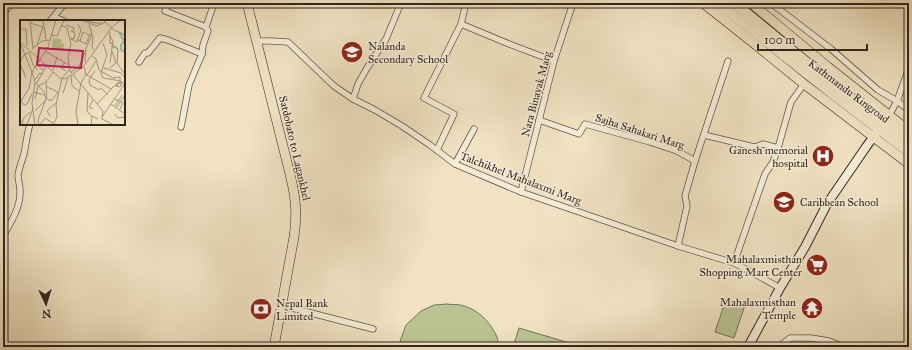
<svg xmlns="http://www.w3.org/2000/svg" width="912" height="350" font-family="'IM FELL Great Primer',serif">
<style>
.green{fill:#bbc392;stroke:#767458}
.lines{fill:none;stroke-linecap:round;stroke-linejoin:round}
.street-casing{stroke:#605446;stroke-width:7}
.secondary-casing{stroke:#30251d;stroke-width:10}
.primary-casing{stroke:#30251d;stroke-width:10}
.highway-casing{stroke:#30251d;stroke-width:12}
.street{stroke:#f5ecd7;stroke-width:5.5}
.secondary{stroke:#f5ecd7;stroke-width:8}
.primary{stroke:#f0e2c2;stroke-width:9}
.highway{stroke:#f0e2c2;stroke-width:10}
.labels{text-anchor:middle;stroke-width:3;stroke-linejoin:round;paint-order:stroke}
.poi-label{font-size:11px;fill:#30251d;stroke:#f5ecd7;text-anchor:start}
.street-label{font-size:11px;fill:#30251d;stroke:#f5ecd7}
.inset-river{fill:none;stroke:#9abeb0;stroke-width:2}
.inset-road{fill:none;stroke:#a39680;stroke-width:1}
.view{fill:#c2185b;fill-opacity:0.15;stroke:#c2185b;stroke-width:2}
.inset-edge{fill:none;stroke:#30251d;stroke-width:2}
</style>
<rect width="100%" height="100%" fill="#f0e2c2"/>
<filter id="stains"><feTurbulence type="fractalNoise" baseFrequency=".005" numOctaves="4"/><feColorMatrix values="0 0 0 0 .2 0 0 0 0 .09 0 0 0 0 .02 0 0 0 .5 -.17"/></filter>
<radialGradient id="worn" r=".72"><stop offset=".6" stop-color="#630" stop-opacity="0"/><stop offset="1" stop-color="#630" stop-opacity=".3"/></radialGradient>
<g class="green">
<polygon points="726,299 745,305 734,338 715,332"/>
<path d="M447,304C451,305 456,304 460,305C476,308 489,320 496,335C498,338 498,343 499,347H398L406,325L421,311L434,305Z"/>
<polygon points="519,328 583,347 513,347"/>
</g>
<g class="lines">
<g class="street-casing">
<g id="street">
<polyline points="168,3 165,11 206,27"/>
<polyline points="466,3 461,24 509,44 554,61"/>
<polyline points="771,3 831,49 878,90 897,101 909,110"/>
<polyline points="54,17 64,21"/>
<polyline points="50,21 65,3"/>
<polyline points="257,41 271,41 288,42 334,86 353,99 375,110 402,126 430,145 455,164 521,192 678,246 734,263 755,274 780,288"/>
<polyline points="139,62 145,53 148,53 160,38 168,40 202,54"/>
<polyline points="353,99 358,84 367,68 386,39 401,3"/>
<polyline points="889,116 897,101 909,68"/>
<polyline points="539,120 579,134 585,124 650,142 677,151 695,161"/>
<polyline points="181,127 189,85 202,54 203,45 208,31 206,27 214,3"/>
<polyline points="704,135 750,146 755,147 763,144 778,148"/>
<polyline points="437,150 454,114 424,98 461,24"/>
<polyline points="455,164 474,129"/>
<polyline points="521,192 554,61 573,3"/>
<path d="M3,236C11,222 21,207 20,190C20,185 18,180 18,175C19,168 22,161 24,154C26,144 27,134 30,124"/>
<polyline points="678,246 687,206 685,196 695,161 728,61"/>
<polyline points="734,263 765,174 773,162 778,148 791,102 804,84"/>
<polyline points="283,300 288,307 373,329"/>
<polyline points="776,347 780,346 790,338 811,338 829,341 844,347"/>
</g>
</g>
<g class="secondary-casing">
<polyline id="secondary" points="748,347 780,288 805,247 827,204 866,147 877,132"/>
</g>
<g class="primary-casing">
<g id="primary">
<path d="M247,3L288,166C295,193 298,210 294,237L274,347"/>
<polyline points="703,3 751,41 804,84 909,164"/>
<polyline points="751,3 828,67 909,131"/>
<polyline points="3,11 10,3"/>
</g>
</g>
<g class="highway-casing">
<g id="highway">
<polyline points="718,3 833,94 909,152"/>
<polyline points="734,3 843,92 909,141"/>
</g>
</g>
<use href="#street" class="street"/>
<use href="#secondary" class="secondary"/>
<use href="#primary" class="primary"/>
<use href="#highway" class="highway"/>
</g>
<defs>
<g id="school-disc" transform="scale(1.15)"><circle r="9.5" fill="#8f2418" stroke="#f5ecd7"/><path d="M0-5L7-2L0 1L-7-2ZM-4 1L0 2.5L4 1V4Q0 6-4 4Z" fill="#fff"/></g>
<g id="hospital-disc" transform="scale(1.15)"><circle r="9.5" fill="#8f2418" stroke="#f5ecd7"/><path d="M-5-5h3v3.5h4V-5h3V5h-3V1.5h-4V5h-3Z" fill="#fff"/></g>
<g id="supermarket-disc" transform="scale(1.15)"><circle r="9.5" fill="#8f2418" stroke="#f5ecd7"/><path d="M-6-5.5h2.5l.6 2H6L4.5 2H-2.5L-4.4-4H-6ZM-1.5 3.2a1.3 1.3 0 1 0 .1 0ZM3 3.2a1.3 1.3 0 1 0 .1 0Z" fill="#fff"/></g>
<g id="temple-disc" transform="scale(1.15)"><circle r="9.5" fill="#8f2418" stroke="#f5ecd7"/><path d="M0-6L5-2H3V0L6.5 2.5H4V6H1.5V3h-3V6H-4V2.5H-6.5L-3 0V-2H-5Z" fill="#fff"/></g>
<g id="bank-disc" transform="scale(1.15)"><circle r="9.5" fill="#8f2418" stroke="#f5ecd7"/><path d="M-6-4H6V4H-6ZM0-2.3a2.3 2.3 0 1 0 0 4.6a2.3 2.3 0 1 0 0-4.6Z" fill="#fff"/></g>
</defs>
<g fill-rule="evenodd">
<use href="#school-disc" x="352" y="52"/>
<use href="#hospital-disc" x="823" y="156"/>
<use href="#school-disc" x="784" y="202"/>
<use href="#supermarket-disc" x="817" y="265"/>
<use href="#temple-disc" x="812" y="308"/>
<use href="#bank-disc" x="261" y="309"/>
</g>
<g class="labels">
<g class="poi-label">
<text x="368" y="50">Nalanda<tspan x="368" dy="13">Secondary School</tspan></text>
<text x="808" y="154" text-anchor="end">Ganesh memorial<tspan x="808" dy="13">hospital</tspan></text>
<text x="800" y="206">Caribbean School</text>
<text x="802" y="263" text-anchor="end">Mahalaxmisthan<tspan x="802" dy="13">Shopping Mart Center</tspan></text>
<text x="796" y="306" text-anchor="end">Mahalaxmisthan<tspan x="796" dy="13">Temple</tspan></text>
<text x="276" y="307">Nepal Bank<tspan x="276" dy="13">Limited</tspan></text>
</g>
<g class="street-label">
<text transform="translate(849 91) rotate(37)" y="4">Kathmandu Ringroad</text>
<text transform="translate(536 94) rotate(-75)" y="4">Nara Binayak Marg</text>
<text transform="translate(640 131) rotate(18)" y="4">Sajha Sahakari Marg</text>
<text transform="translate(295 148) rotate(77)" y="4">Satdobato to Lagankhel</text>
<text transform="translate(521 178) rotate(21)" y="4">Talchikhel Mahalaxmi Marg</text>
</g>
</g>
<g transform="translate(20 20)">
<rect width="105" height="105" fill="#f0e2c2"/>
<path d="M33,16L35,20L36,18L42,20L40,24L44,23L43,31L32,28Z" fill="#bbc392"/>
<path class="inset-river" d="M99,12L104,21L101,25V30L105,32"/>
<path class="inset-road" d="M10,0L13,29M23,0L26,20M61,0L77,6L85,2M83,0L94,10L105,15M67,1L81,4M10,3L23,7M69,4L73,18L72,27L74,30M41,5L47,8L51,23L48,37L50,51L83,91L82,99M46,5L54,8L53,12M0,9H6L7,26M90,12V23L92,24M32,15L37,16L44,0M89,15L93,21L90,43M51,18L54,19L55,13L51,11M51,19L57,22L61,10L58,4M58,20L66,24L70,14H72M60,21L63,12L69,15M0,22L40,58L45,59L63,47L92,7L101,0M90,22L98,29L91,26M17,25L23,7M12,29L22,21L30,20M98,29L97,43L104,53M25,31L49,45M9,32L13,45L18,50M72,36L76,39L79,50L93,58L100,57V61M45,42L41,48L46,51M65,42L66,28L72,15M0,43L6,58M0,43L3,36L9,32M16,43L22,50L24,48M84,48L101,53L105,58M90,48L96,43L92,31M33,50L37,37M75,51L69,60L70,65L79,70L81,68L88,75M51,52L59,47L66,30M65,54L91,69M67,55L76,41M51,56L52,66L59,71M42,58L50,49M14,61L20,53L23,54M16,63L24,72L26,79L18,100L19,105M61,63L66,54L64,47M16,64L26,47M27,67L38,72M13,72L25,75M43,73L48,58M68,73L67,91L72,97M15,79L18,66L26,62M95,79L103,83L100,89M27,80L26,62L33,52M28,80H32L38,72M2,82L4,85L7,84L12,74M0,83L9,68L12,52L1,25M77,84L95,65L97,67V66L98,64L99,63H102L98,62L96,65L97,66L100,67L101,64M91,84L105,94M95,86L102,75M97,87L105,75M73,89L69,87L73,80M15,91L25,81M95,94L98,98L104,97L105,94M30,96L27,91L37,82M82,97L104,65L101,61L83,58L81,53L87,35L83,23M82,99L94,105M2,105L3,99L10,92M7,105L13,88M15,105L12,83L15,62L12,52L28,27L36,0M20,105L25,98L34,104M33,105L37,97L36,85L42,58M58,105L56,91L61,63M71,105L72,96L78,99"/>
<path class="view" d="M19,28L63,31L61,48L17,45Z"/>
<rect width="105" height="105" class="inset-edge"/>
</g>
<rect width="912" height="350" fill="none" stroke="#f0e2c2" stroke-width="16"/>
<rect x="4" y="4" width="904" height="342" fill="none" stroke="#30251d" stroke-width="2"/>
<rect x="8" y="8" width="896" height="334" fill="none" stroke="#30251d"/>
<g transform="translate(46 304) rotate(176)" stroke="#f5ecd7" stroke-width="3" paint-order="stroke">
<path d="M0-3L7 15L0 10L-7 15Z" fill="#30251d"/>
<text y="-6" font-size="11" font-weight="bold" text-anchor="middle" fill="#30251d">N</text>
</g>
<path d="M758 44v6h109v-6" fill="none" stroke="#30251d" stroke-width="2"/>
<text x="764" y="44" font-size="12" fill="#30251d" stroke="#f5ecd7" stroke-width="3" paint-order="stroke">100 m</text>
<rect width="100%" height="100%" filter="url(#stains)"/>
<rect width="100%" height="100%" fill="url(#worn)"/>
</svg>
